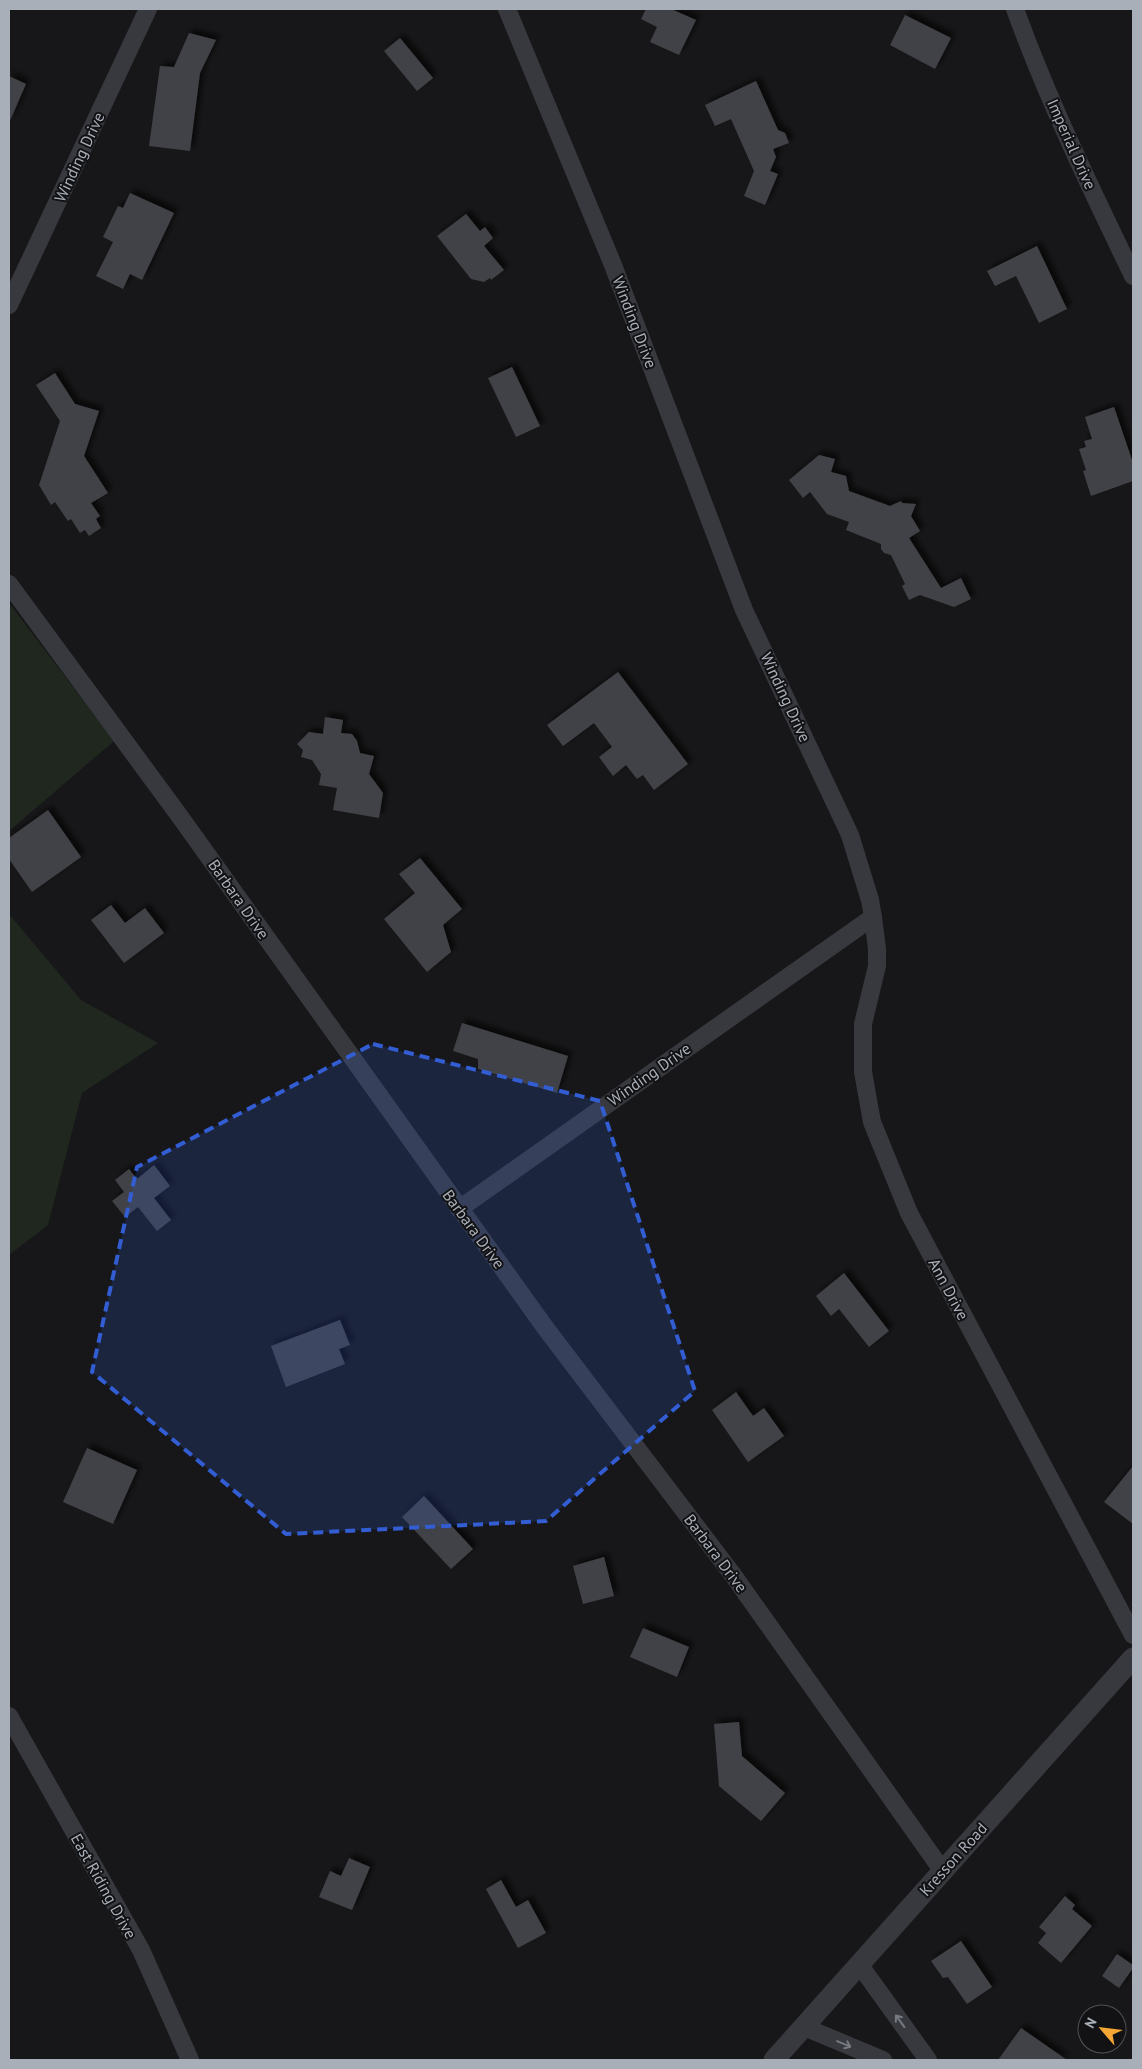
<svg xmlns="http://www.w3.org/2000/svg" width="1142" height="2069" font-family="'PT Sans',sans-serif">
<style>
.green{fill:#1f271f}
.building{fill:#414246;filter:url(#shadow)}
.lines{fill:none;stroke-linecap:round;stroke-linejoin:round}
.minor{stroke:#38393e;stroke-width:18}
.tertiary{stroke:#38393e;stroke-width:21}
.oneway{stroke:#767a82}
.marked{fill:#325dd3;fill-opacity:0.2;stroke:#325dd3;stroke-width:4;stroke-dasharray:10 6;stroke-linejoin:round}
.labels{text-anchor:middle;stroke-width:4;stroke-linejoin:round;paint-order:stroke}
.street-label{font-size:16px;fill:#a9afb9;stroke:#121214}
</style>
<defs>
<filter id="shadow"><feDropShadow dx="4.5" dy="-4.5" stdDeviation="2.5" flood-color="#0009"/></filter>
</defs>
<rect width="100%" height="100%" fill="#171719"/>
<g class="green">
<polygon points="9,603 114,741 9,831"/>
<polygon points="9,914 81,1000 158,1043 82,1093 48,1225 9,1255"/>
</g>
<g class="building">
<polygon points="646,9 671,9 696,20 679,55 650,42 657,27 641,19"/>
<polygon points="905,15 951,38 935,69 890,45"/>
<polygon points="189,33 216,40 200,73 190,151 149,146 160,66 174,67"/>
<polygon points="400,38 433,78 417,91 384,51"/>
<polygon points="9,76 26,84 9,123"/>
<polygon points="756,81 778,130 785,133 789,143 773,149 776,157 770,171 778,174 765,205 744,196 754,171 731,119 715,126 705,105"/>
<polygon points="130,193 174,213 142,280 130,274 123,289 96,276 113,242 103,237 118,206 123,208"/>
<polygon points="466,214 480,231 485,227 493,238 484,246 504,270 491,280 490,278 484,282 471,279 437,236"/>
<polygon points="1037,246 1067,309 1039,323 1016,276 995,286 987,271"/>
<polygon points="512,367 540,426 516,437 488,378"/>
<polygon points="55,373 75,404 99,411 84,456 108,493 91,503 100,516 96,519 101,528 89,536 85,530 80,533 71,519 68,521 55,502 51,505 39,485 60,421 36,385"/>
<polygon points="1114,407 1133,463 1133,481 1091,496 1083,471 1086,470 1079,449 1086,447 1084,441 1092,439 1085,417"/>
<polygon points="819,455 835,459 831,472 846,476 849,491 890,506 901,501 902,503 916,504 911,516 920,531 909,538 941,588 961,578 971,599 954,607 920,595 909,600 902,586 905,584 891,555 884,553 881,549 881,544 846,530 849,522 827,514 810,492 803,498 789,480"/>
<polygon points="618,672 688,764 654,790 643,775 637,779 626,765 613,776 599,757 612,747 594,723 563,746 547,725"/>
<polygon points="325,717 343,720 341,733 352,734 357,741 360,753 374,756 369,774 383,793 379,818 333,810 337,788 319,785 321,774 312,760 301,757 303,750 297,744 309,732 323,734"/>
<polygon points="48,810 81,857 32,892 9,859 9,838"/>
<polygon points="420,858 462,909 443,925 451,952 427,972 384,919 415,893 399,874"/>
<polygon points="111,905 125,923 145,908 164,933 124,963 91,920"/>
<polygon points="462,1023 568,1056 557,1093 478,1069 478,1059 453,1051"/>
<polygon points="154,1165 170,1186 154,1198 171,1220 157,1231 138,1207 125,1217 112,1201 124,1192 115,1180 129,1169 137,1179"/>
<polygon points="844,1273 889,1331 869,1347 839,1309 831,1316 816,1296"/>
<polygon points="340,1320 350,1345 339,1349 345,1364 286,1387 271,1346"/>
<polygon points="736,1392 753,1416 764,1408 784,1436 748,1462 712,1410"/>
<polygon points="87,1448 137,1470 113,1524 63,1502"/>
<polygon points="1133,1466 1133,1524 1104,1502"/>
<polygon points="424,1496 473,1549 451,1569 402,1517"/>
<polygon points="604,1557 614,1596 583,1604 573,1566"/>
<polygon points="643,1628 689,1647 677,1677 630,1657"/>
<polygon points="739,1722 742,1756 785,1793 761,1821 719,1786 714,1724"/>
<polygon points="349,1858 370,1867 352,1910 319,1897 330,1871 341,1876"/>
<polygon points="501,1880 516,1907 528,1900 546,1933 518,1948 486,1889"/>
<polygon points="1065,1896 1075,1905 1072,1909 1092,1926 1061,1963 1038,1943 1046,1933 1039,1927"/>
<polygon points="961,1941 992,1987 967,2004 948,1977 943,1978 931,1961"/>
<polygon points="1117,1954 1133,1965 1133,1968 1119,1988 1102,1976"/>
<polygon points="1021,2028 1067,2060 998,2060"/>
</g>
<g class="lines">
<g class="minor">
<path d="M1015,9C1048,100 1091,189 1133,276"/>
<polyline points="9,305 148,9"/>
<polyline points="9,584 181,818 544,1326 733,1575 942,1870"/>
<polyline points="873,917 877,949 877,966 863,1024 863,1072 872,1122 909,1213 1133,1635"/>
<polyline points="459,1209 873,917 870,900 850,835 744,610 613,265 507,9"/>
<polyline points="9,1716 141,1950 190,2060"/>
<polyline points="859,1964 928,2060"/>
<polyline points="804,2027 883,2060"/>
</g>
<polyline class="tertiary" points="774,2060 1133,1658"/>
</g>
<defs><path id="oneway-shaft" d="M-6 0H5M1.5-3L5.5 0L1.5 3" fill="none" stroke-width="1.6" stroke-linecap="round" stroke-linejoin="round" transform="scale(1.25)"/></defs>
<g class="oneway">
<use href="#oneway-shaft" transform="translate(900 2021) rotate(-126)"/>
<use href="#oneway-shaft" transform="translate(844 2044) rotate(23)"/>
</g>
<path class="marked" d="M373,1044L600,1101L695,1391L546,1521L286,1534L92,1372L137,1167Z"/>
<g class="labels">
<g class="street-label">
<text transform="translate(1072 144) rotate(66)" y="6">Imperial Drive</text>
<text transform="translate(79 157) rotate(-65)" y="6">Winding Drive</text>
<text transform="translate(635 322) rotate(69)" y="6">Winding Drive</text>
<text transform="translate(786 697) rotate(65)" y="6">Winding Drive</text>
<text transform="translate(239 899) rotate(55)" y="6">Barbara Drive</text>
<text transform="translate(649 1074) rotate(-35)" y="6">Winding Drive</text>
<text transform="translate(474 1229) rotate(54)" y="6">Barbara Drive</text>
<text transform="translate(949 1289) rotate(62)" y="6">Ann Drive</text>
<text transform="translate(716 1553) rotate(53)" y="6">Barbara Drive</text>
<text transform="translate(953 1859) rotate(-48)" y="6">Kresson Road</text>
<text transform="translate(104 1886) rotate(61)" y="6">East Riding Drive</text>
</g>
</g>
<rect width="1142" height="2069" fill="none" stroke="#a9afb9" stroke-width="20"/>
<g transform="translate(1102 2029) rotate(298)"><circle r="24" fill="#121214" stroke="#4e5156"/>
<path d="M0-4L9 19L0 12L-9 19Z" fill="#f3a634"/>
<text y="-8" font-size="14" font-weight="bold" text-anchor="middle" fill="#a9afb9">N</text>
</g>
</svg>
